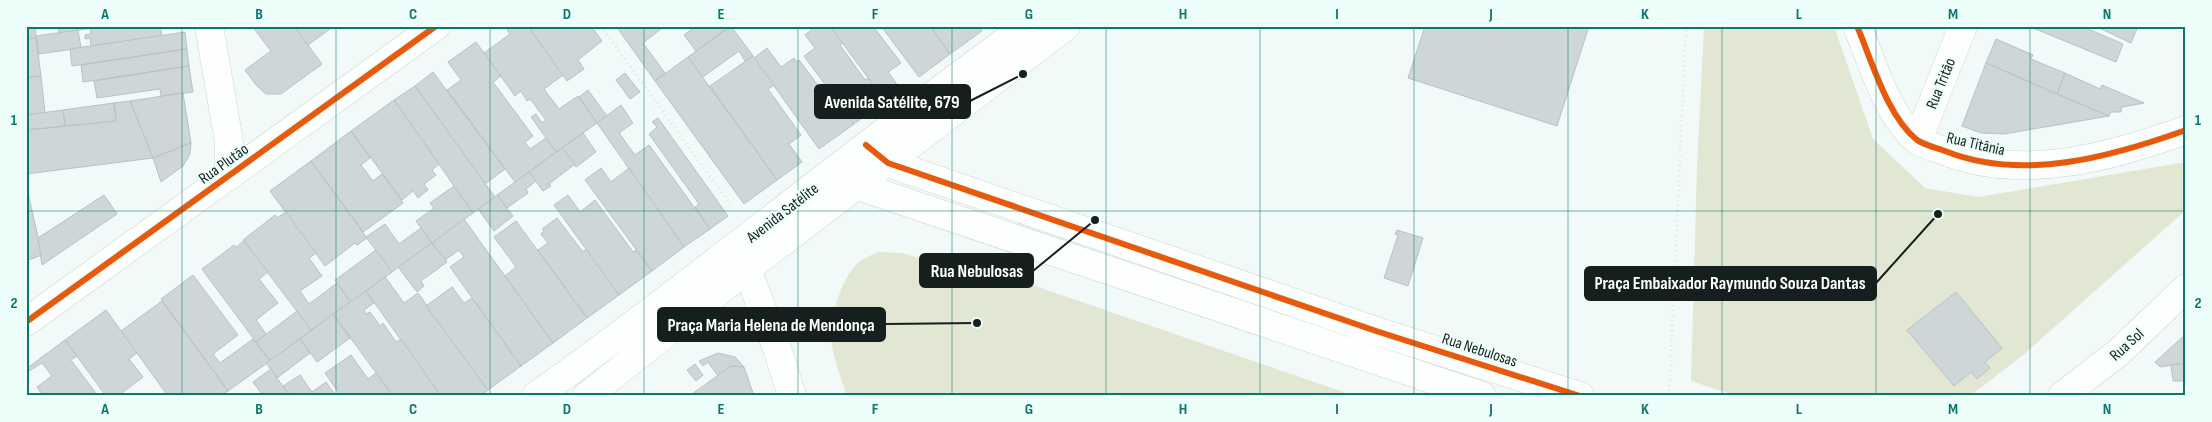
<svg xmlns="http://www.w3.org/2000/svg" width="2212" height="422" font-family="'Sofia Sans Condensed',sans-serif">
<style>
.green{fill:#e1e7d2}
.building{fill:#cdd7d7;stroke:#b9c2c3}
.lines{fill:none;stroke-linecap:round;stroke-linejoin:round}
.minor-casing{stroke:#ccd6d3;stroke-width:29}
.tertiary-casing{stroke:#ccd6d3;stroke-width:29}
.secondary-casing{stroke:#ccd6d3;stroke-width:29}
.path{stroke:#e1e4e4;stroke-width:3;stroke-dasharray:1 4;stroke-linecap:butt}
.minor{stroke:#fdfefe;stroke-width:28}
.tertiary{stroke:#fdfefe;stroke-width:28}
.secondary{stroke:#fdfefe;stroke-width:28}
.cycleway-casing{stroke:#edfefa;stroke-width:9}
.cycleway{stroke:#e8590c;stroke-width:6}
.grid{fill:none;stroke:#0f766e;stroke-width:1;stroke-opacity:0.55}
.labels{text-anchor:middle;stroke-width:4.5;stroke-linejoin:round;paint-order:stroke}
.street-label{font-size:16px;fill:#151f1d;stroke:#edfefa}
.leader{fill:none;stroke:#151f1d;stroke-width:2}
.callout-dot{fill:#151f1d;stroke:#edfefa;stroke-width:2}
.callout{fill:#151f1d;stroke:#151f1d;stroke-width:2}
.callout-label{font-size:18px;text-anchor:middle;font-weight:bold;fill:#fff}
.neatline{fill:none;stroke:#0f766e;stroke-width:2}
.grid-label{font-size:16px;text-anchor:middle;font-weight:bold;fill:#0f766e}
</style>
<rect width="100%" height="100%" fill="#f1faf8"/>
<g class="green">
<polygon points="1704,26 1834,26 1873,139 1925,188 1979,197 2186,162 2186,210 2023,355 1970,396 1737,396 1691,381 1697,166"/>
<path d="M878,252L903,253L1015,288L1018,280L1355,396H847C841,378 833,358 831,339C829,319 842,277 858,263C863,258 872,255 878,252Z"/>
</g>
<g class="building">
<polygon points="26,26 35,26 36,38 27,39"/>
<polygon points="58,26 100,26 100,27 59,33"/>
<polygon points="160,26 162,36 91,46 90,38 85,39 85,35 91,34 90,28 100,27"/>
<polygon points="252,26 294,26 322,64 281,94 266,94 256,85 245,70 271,51"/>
<polygon points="294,26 334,26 308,45"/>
<polygon points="505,26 528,26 563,75 544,89 559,109 578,96 597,123 556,152 531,117 536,114 542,123 546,120 530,99 527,101 521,91 515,96 484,53 510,34"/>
<polygon points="528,26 591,26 602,41 578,60 584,69 567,81"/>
<polygon points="616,26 660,26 662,28 643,43 665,73 655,81"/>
<polygon points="696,26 730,26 696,51 684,35"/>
<polygon points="731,26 753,56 745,61 739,51 703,77 688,57"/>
<polygon points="816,26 830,26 843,43 840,45 865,80 868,78 874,86 856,99 867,114 854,124 804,56 815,48 805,35"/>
<polygon points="830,26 873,26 901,63 888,72 901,90 885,101"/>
<polygon points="881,26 930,26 950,54 919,77"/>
<polygon points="930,26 979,26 982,31 950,54"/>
<polygon points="1425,26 1589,26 1557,126 1408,78"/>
<polygon points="2033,26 2081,26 2123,44 2116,62 2033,28"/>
<polygon points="2095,26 2138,26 2131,43"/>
<polygon points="78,30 81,48 39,54 36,36"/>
<polygon points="185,32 187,49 72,66 70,49"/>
<polygon points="36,38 41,76 26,78 26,39"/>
<polygon points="1996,39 2033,55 2031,59 2065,73 2057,94 1986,63"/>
<polygon points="476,42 501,76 493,82 533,136 525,142 530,149 546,138 556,152 515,182 447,90 461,80 448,62"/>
<polygon points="767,48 781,67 794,58 797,62 799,60 832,104 837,100 854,124 819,149 754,58"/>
<polygon points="187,49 189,66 83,82 81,65"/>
<polygon points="753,56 774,85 768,89 801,135 789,144 802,162 777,180 710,86"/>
<polygon points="688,57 777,180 744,204 655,81"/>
<polygon points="1986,63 2057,94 2109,116 2004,134 1981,133 1962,126"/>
<polygon points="189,66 193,92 161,96 160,89 97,98 94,81"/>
<polygon points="433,72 505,169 485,184 415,86"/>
<polygon points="625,73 640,92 630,99 616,80"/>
<polygon points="2065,73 2100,89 2102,85 2144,103 2122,107 2121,112 2111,112 2109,116 2057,94"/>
<polygon points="41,76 45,113 26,115 26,78"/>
<polygon points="415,86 495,197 473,213 394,100"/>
<polygon points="588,90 607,116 597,123 579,97"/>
<polygon points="183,93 191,143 153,158 130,101"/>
<polygon points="394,100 439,164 432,170 436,175 424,184 428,190 418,198 413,191 402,200 351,131"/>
<polygon points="130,101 153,158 26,174 26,130 116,121 114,103"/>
<polygon points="114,103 116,121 65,126 63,110"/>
<polygon points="621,105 633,123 619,133 635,155 649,145 710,229 684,247 597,123"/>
<polygon points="63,110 65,126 26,130 26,115"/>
<polygon points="658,118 728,216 710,229 695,207 699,204 649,134 657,127 652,122"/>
<polygon points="351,131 370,158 361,165 373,181 382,174 403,203 363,232 311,161"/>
<polygon points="583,133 596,152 576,167 562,148"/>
<polygon points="191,143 190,154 183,166 161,182 153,158"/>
<polygon points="562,148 575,164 549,184 551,186 543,191 529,172"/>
<polygon points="311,161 367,238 357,245 355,243 325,266 270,191"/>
<polygon points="601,168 611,182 629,168 684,247 652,271 585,180"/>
<polygon points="529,172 536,181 526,189 528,193 507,208 497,195"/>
<polygon points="26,184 42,255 26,261"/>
<polygon points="454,186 473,213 432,243 416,221 434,208 430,203"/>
<polygon points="104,195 117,214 42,265 38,238"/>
<polygon points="497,195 513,216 494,231 478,209"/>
<polygon points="568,195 580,212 595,200 633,252 636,250 652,271 619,295 554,205"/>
<polygon points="286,212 316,253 309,258 322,276 300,291 309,304 337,283 351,302 311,330 243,240 275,215 277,218"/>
<polygon points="557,218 583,252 586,249 619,295 587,318 538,250 548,243 541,234 544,231 542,229"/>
<polygon points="464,219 553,343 521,366 450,267 464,257 459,250 445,260 432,243"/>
<polygon points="516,221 587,318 553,343 505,276 516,267 494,237"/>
<polygon points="385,224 399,244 421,228 432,243 392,272 366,237"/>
<polygon points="1397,230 1423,238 1408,286 1384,278 1398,235 1395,234"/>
<polygon points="244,241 268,272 259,279 278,303 256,320 266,334 256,342 202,269 234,245 236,247"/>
<polygon points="432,243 447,262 421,281 424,286 417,292 398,267"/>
<polygon points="376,250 392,272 351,302 335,280"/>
<polygon points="193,275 238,335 213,354 220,363 253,339 270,361 228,391 161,299"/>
<polygon points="385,277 404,303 418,293 488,390 481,396 441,396 366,291"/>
<polygon points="452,287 464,303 472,298 521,366 488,390 426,306"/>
<polygon points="366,291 374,303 364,310 366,314 370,312 380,326 383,323 396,342 401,339 441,396 393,396 333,314"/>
<polygon points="1956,292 2002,348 1985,362 1990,368 1977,379 1971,372 1954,386 1907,330"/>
<polygon points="162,301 228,391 221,396 168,396 121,331"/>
<polygon points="106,310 137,353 129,359 143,377 118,396 106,396 65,340"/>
<polygon points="297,311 311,330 270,361 256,342"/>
<polygon points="333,314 350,338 317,362 300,339"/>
<polygon points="2186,334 2186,363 2160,367 2155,362"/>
<polygon points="300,339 310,353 277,378 266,363"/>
<polygon points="65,340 77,356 71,360 98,396 43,396 37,387 52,376 42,363 26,373 26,369"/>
<polygon points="718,353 735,357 744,367 731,366 718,376 708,362 703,366 699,361"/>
<polygon points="351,355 368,379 376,373 393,396 341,396 325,373"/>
<polygon points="2186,363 2186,381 2173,381 2171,365"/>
<polygon points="695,364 703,375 696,381 687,370"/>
<polygon points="731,366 744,367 754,396 689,396"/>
<polygon points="271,369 277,378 290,396 263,396 253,382"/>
<polygon points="300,375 312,392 326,382 336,396 290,396 283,386"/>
</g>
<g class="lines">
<g class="minor-casing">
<g id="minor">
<polyline points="209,26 229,142 229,176"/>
<path d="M1857,26C1872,61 1887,116 1917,140C1924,145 1937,148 1945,151C2022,182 2111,157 2186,130"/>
<polyline points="1918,140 1963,26"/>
<polyline points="739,248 778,351 792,396"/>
<polyline points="26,322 436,26"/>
<polyline points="2062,396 2119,352 2186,288"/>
</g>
</g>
<g class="tertiary-casing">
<g id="tertiary">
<polyline points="870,149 888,163 1376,331 1580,396"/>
<polyline points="838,176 858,186 1482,396"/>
</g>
</g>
<g class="secondary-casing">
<g id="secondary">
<path d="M536,396C703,277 860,145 1027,26"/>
<polyline points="587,396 747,269 1066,26"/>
</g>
</g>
<g class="path">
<polyline points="601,26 733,208"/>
<polyline points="1669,396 1686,26"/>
</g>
<use href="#minor" class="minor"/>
<use href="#tertiary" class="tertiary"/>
<use href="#secondary" class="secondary"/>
<g class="cycleway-casing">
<g id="cycleway">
<path d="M1857,26C1872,61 1887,116 1917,140C1924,145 1937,148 1945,151C2022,182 2111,157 2186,130"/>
<polyline points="866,145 888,163 1376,331 1580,396"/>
<polyline points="26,322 436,26"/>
</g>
</g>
<use href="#cycleway" class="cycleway"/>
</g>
<path class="grid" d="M182,26V396M336,26V396M490,26V396M644,26V396M798,26V396M952,26V396M1106,26V396M1260,26V396M1414,26V396M1568,26V396M1722,26V396M1876,26V396M2030,26V396M26,211H2186"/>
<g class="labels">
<g class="street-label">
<text transform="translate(1940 83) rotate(-68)" y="6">Rua Tritão</text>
<text transform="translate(1976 143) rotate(13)" y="6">Rua Titânia</text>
<text transform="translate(223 163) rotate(-36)" y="6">Rua Plutão</text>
<text transform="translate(782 212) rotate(-38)" y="6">Avenida Satélite</text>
<text transform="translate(2126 344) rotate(-42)" y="6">Rua Sol</text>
<text transform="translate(1480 349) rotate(18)" y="6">Rua Nebulosas</text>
</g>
</g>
<path class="leader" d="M1023 74L970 101M1095 220L1033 271M1938 214L1876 283M977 323L885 324"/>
<g class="callout-dot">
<circle cx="1023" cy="74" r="5"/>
<circle cx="1095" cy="220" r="5"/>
<circle cx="1938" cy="214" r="5"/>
<circle cx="977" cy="323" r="5"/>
</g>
<g class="callout">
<rect x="815" y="85" width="155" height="33" rx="5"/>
<rect x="920" y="254" width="113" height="33" rx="5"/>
<rect x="1585" y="267" width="291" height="33" rx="5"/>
<rect x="658" y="308" width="227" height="33" rx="5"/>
</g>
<g class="callout-label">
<text x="892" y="108">Avenida Satélite, 679</text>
<text x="977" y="277">Rua Nebulosas</text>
<text x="1730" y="289">Praça Embaixador Raymundo Souza Dantas</text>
<text x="771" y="331">Praça Maria Helena de Mendonça</text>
</g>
<rect width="2212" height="422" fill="none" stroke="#edfefa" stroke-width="55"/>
<rect x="28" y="28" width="2156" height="366" class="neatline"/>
<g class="grid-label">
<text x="105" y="19">A</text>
<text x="259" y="19">B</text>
<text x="413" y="19">C</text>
<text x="567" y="19">D</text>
<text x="721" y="19">E</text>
<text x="875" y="19">F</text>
<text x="1029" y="19">G</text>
<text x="1183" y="19">H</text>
<text x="1337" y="19">I</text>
<text x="1491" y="19">J</text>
<text x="1645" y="19">K</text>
<text x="1799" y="19">L</text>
<text x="1953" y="19">M</text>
<text x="2107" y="19">N</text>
<text x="14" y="125">1</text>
<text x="2198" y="125">1</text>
<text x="14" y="308">2</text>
<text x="2198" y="308">2</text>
<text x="105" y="414">A</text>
<text x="259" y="414">B</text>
<text x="413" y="414">C</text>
<text x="567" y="414">D</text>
<text x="721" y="414">E</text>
<text x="875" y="414">F</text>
<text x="1029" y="414">G</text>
<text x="1183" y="414">H</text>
<text x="1337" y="414">I</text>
<text x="1491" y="414">J</text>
<text x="1645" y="414">K</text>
<text x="1799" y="414">L</text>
<text x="1953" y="414">M</text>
<text x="2107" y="414">N</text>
</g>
</svg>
